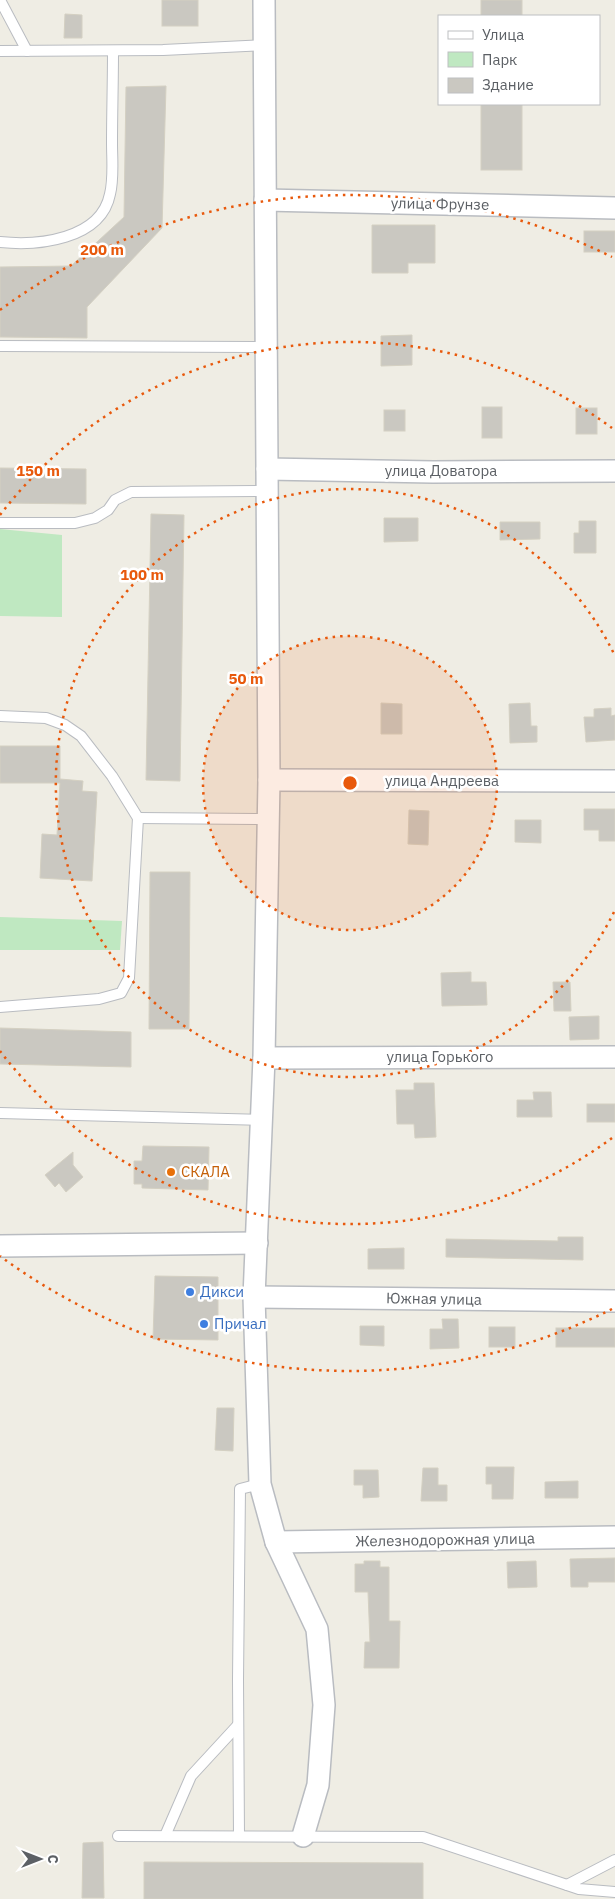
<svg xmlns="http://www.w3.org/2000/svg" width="615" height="1899" font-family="'IBM Plex Sans',sans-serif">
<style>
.green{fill:#bfe8c1}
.building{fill:#cac8c1;stroke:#d4d0c2}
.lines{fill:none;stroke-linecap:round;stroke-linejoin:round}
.service-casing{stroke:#b9bcc1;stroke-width:12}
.minor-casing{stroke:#b9bcc1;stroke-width:24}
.service{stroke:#fff;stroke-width:10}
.minor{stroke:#fff;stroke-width:21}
.ring{fill:none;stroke:#e8590c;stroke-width:2.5;stroke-dasharray:2.5 5}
.food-dot{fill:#e8710a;stroke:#fff;stroke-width:2}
.shop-dot{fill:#3f7fe0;stroke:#fff;stroke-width:2}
.labels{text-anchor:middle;stroke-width:5;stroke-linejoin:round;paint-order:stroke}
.street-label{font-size:15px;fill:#5c6065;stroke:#fff}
.food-label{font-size:15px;fill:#c56008;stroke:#fff;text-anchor:start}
.shop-label{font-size:15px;fill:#366cbe;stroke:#fff;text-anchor:start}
.centre{fill:#e8590c;stroke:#fff;stroke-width:2.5}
.ring-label{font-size:15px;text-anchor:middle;font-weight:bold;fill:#e8590c;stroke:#fff;stroke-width:5;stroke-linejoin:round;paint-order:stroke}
</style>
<rect width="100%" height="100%" fill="#efede4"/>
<g class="green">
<polygon points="0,529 62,535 62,617 0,616"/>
<polygon points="0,917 122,921 120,950 0,950"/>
</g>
<g class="building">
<rect x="162" y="0" width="36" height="26"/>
<rect x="481" y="0" width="41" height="16"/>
<polygon points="65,14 82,15 82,38 64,38"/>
<polygon points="166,86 162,228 87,307 87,338 0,337 0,267 71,266 124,217 126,87"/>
<rect x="481" y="104" width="41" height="66"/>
<polygon points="372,225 435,225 435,263 408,263 408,273 372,273"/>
<rect x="584" y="231" width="31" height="21"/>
<polygon points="412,335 412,365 381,366 381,336"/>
<rect x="482" y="407" width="20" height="31"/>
<rect x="576" y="408" width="21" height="26"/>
<rect x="384" y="410" width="21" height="21"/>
<polygon points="0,468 86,469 86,504 0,503"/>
<polygon points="151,514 184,515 180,781 146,780"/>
<polygon points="384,518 418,518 418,541 384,542"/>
<polygon points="579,521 596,521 596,553 574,553 574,533 579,533"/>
<polygon points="500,522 540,522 540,539 500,540"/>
<polygon points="381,703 402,704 402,734 381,734"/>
<polygon points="530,703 531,726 537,726 537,742 510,743 509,704"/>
<polygon points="611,708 611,716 615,715 615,740 586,742 584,717 594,717 594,709"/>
<polygon points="0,746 60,746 60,779 83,781 82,791 97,792 92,881 40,878 42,834 57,835 60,783 0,783"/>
<polygon points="584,809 615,809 615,841 599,841 599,830 584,830"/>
<polygon points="409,810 429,811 428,845 408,844"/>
<polygon points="515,820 541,820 541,843 515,842"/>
<polygon points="150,872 190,872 189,1029 149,1029"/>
<polygon points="471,972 471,982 486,982 487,1005 442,1006 441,973"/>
<polygon points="553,982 570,982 571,1011 554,1011"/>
<polygon points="599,1016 599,1039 570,1040 569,1017"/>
<polygon points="0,1028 131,1032 131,1067 0,1064"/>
<polygon points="414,1083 434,1083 436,1137 415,1138 414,1124 397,1124 396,1090 414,1090"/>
<polygon points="533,1092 551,1092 552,1117 517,1117 517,1100 534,1100"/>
<rect x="587" y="1104" width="28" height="18"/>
<polygon points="143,1146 209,1147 208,1190 142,1188 142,1184 134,1184 134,1161 142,1161"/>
<polygon points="73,1152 73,1165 83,1177 66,1192 59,1183 55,1187 45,1175"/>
<polygon points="558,1237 583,1237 583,1260 446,1257 446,1239 558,1241"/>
<polygon points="404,1248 404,1269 368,1269 368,1249"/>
<polygon points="155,1276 218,1277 218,1340 153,1339"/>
<polygon points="442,1319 458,1319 459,1348 430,1349 430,1329 443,1329"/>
<polygon points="360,1326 384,1326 384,1346 360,1345"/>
<rect x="489" y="1327" width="26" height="20"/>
<rect x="556" y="1328" width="59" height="19"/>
<polygon points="217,1408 234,1408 233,1451 215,1450"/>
<polygon points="486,1467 514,1467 513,1499 492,1499 492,1484 486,1484"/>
<polygon points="423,1468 438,1468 438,1485 447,1485 447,1501 421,1501"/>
<polygon points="354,1470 378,1470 379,1497 363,1498 363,1485 354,1485"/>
<polygon points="578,1481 578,1498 545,1498 545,1482"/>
<polygon points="615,1558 615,1582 588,1582 588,1587 571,1587 570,1559"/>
<polygon points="364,1561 380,1561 380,1567 389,1567 389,1621 400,1621 399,1668 364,1668 365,1642 370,1642 368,1592 355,1592 355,1564 364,1564"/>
<polygon points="536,1561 537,1587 508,1588 507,1562"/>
<polygon points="103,1842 104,1898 82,1898 83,1843"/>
<polygon points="144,1862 423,1863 423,1899 144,1899"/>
</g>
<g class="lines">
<g class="service-casing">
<g id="service">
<polyline points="0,0 27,51"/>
<polyline points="0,51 163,50 264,45"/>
<path d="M0,242C37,246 101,240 110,194C114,178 112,160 112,143C112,113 113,82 113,51"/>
<polyline points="0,346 266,347"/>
<polyline points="0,523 75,523 95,518 108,510 115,500 131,492 267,491"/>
<polyline points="0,716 46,718 65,725 81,736 112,776 138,818 129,978 121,993 99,999 0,1007"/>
<polyline points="138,818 268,819"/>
<polyline points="0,1113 262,1120"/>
<polyline points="118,1836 423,1837 579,1889 615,1892"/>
<polyline points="165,1836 191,1776 238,1725"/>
<polyline points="239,1836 238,1680 240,1489 260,1484"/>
<polyline points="567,1885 615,1860"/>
</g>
</g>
<g class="minor-casing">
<g id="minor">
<polyline points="264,0 269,780 264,1058 254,1297 260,1484 276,1542 317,1629 324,1705 318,1785 303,1836"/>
<polyline points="265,200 615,208"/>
<polyline points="267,469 433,472 615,471"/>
<polyline points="269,780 615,781"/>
<polyline points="264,1058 615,1057"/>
<polyline points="0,1246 257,1243"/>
<polyline points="254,1297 615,1301"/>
<polyline points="276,1542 615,1537"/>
</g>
</g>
<use href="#service" class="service"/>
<use href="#minor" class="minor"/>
</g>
<circle cx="350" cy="783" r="147" fill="#e8590c" fill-opacity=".12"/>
<g class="ring">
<circle cx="350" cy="783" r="147"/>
<path d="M614 912A294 294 0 1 1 614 654"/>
<path d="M612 1138A441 441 0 0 1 0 1051M0 515A441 441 0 0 1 612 428"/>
<path d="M612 1309A588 588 0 0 1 0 1256M0 310A588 588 0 0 1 612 257"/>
</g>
<circle class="food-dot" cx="171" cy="1172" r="5"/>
<g class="shop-dot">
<circle cx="190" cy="1292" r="5"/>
<circle cx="204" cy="1324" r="5"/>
</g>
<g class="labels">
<g class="street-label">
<text transform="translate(440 204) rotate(1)" y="5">улица Фрунзе</text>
<text x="441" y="476">улица Доватора</text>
<text x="442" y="786">улица Андреева</text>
<text x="440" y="1062">улица Горького</text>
<text transform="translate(434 1299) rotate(1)" y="5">Южная улица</text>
<text transform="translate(445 1540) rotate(-1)" y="5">Железнодорожная улица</text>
</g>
<g class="food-label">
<text x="181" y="1177">СКАЛА</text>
</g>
<g class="shop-label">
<text x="200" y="1297">Дикси</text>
<text x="214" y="1329">Причал</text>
</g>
</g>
<circle cx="350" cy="783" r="8" class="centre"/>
<g class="ring-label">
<text x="102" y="255">200 m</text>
<text x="38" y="476">150 m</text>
<text x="142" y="580">100 m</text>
<text x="246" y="684">50 m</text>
</g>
<rect x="438" y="15" width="162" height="90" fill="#ffffff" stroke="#bebfc1"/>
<rect x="448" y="31" width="25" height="8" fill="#ffffff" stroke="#bebfc1"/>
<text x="482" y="40" font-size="15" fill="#5c6065">Улица</text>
<rect x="448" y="52" width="25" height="15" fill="#bfe8c1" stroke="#bebfc1"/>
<text x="482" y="65" font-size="15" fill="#5c6065">Парк</text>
<rect x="448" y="78" width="25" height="15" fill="#cac8c1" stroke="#bebfc1"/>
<text x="482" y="90" font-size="15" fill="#5c6065">Здание</text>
<g transform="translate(40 1859) rotate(90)" stroke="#ffffff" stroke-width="4" paint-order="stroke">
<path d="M0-4L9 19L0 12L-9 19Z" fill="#5c6065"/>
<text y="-8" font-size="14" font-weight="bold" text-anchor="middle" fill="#5c6065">С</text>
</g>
</svg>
